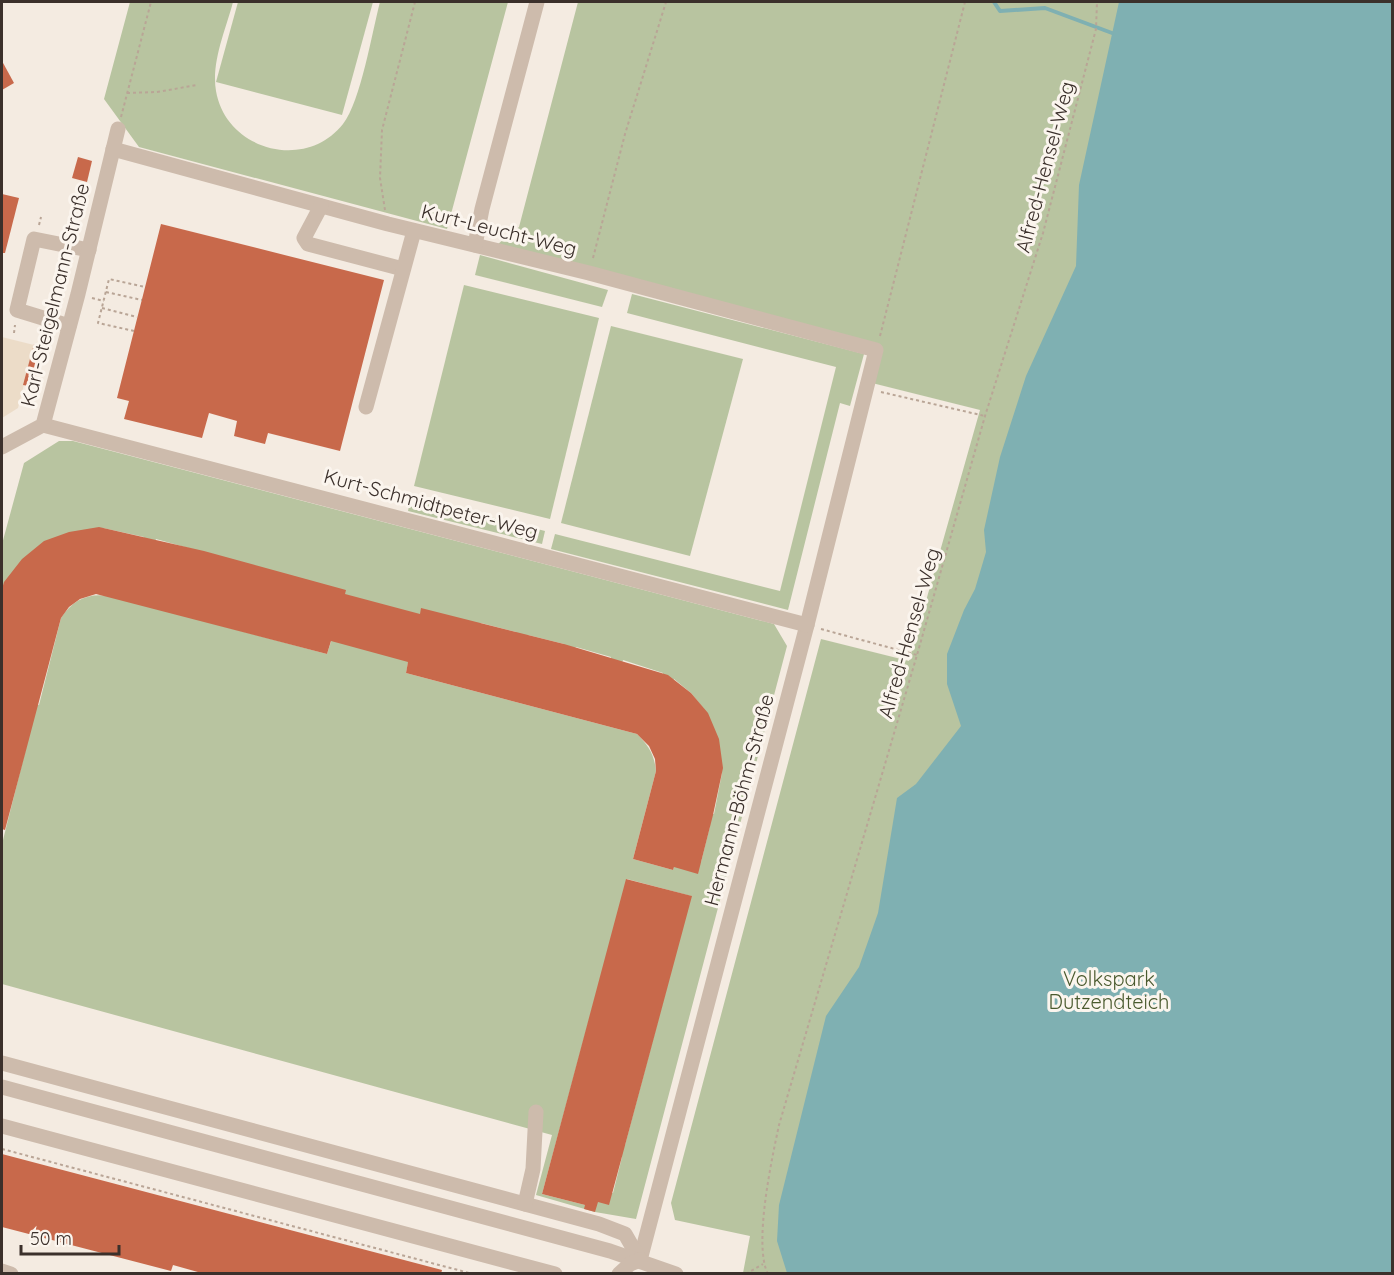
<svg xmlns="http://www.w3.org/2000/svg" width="1394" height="1275" font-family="Quicksand,sans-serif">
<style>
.green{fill:#b8c4a0;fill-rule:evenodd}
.plaza{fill:#ecdcc8}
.water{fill:#7fb0b2}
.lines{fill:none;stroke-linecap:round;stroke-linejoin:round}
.stream{stroke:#7fb0b2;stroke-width:4}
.building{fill:#c8694b}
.path{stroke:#b9a596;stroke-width:2;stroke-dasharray:3 3;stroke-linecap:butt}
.minor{stroke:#cdbbac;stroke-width:15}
.labels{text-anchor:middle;stroke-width:6;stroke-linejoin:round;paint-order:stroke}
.street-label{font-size:20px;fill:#3b302b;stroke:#fbf5ee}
.park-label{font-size:20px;fill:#4a5a2e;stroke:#fbf5ee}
</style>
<rect width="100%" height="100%" fill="#f4ebe1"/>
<g class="green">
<path d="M130,2H233C226,29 211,62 216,91C226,150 305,172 343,124C361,101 372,32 380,2H508L447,229L139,147L104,99Z"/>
<polygon points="238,2 373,2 342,115 216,82"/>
<polygon points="578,2 1392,2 1392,1273 743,1273 750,1236 675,1220 671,1203 821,639 909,661 980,410 872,383 882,348 498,244 519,227"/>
<polygon points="480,255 608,290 602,307 475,275"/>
<polygon points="464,285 599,318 550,519 414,486"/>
<polygon points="632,294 864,354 850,406 840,403 788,610 551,549 555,534 780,591 836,367 627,313"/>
<polygon points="611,326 743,359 690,556 561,523"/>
<path d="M59,441H73L774,624L787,646L636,1219L595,1212L536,1195L552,1135L2,984V844L32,724L2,715V696L39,705L61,618C73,600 87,593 109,596L327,654L340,614L192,549L156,539L150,563L139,560L144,537L103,528L3,587L2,590V544L24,463ZM481,623L516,632L510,655L528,635L564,644L557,667L576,647L611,657L605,680L616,684L623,660L663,673L661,700L674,679L691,693L704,709L722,773L714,814L690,808L687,820L710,826L701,862L677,856L673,870L633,859L656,771C654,754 649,746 637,734L406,673L414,632ZM627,879L691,896L625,1145L603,1140L600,1151L622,1157L613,1193L590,1187L585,1205L542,1194Z"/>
<polygon points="411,497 545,531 542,544 408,511"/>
</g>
<polygon class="plaza" points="2,337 34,345 18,408 2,418"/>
<polygon class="water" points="1119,2 1392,2 1392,1273 787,1273 777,1241 779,1205 826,1016 859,967 878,913 897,798 916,784 961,726 947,684 947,654 964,610 975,589 986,552 984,530 1000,457 1026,376 1076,266 1079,185"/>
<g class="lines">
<polyline class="stream" points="994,2 1000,11 1045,8 1112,33"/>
</g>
<g class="building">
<polygon points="2,61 14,83 2,90"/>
<polygon points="78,157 92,161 87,182 72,178"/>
<polygon points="2,194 19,198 5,253 2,253"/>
<polygon points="161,224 384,280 340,451 268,433 265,444 234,436 237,421 209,413 202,438 124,419 129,401 117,398"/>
<polygon points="34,344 44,347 33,387 23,385"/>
<polygon points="99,527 204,551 346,590 345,594 420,614 421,608 564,644 668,675 691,693 708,713 719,739 723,768 713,815 698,874 674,867 673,870 633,859 656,771 655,759 649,746 637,734 406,673 408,662 331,641 327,654 96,594 80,599 69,607 61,618 5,830 2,829 2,589 4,582 22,559 44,541 69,532"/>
<polygon points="626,879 692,896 609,1205 598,1202 595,1212 584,1209 585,1205 542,1194"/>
<polygon points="2,1154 442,1270 441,1274 205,1274 173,1265 171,1271 2,1227"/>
</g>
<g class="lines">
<g class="path">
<polyline points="127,93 157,92 197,85"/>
<polyline points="121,117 151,2"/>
<polyline points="385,210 380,178 382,130 415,2"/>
<polyline points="39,225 41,217"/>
<polyline points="593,258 625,134 666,2"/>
<polyline points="106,292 142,300"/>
<polyline points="92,298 104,301"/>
<polyline points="102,308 137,317"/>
<polyline points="134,331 98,323 109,279 145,287"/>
<polyline points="14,333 15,325"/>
<polyline points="880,336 965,2"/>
<polyline points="881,392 985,416"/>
<polyline points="821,629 917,655"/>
<polyline points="2,1149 473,1274"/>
<polyline points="746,1274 763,1264"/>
<path d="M768,1274C753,1245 772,1158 779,1125L917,655L985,416L1043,233L1096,29L1097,2"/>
</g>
<g class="minor">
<polyline points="113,149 388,224 589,273 876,350 807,625 640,1260"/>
<polyline points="321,206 304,238 308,244 403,269"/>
<polyline points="475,245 482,209 537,2"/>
<polyline points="69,326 17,310 34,239 89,250"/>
<polyline points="366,407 414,231"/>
<polyline points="43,425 807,625"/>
<polyline points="2,447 43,425 78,294 118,129"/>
<polyline points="2,1063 599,1224 625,1234 640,1260"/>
<polyline points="2,1087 610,1251 676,1274"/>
<polyline points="2,1126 555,1274"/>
<polyline points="525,1204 533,1169 536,1112"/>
<polyline points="2,1271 11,1274"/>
<polyline points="619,1274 630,1264 640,1260"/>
</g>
</g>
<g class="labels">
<g class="street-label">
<text transform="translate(1045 167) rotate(-75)" y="7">Alfred-Hensel-Weg</text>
<text transform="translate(499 230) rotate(14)" y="7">Kurt-Leucht-Weg</text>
<text transform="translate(55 295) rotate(-76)" y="7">Karl-Steigelmann-Straße</text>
<text transform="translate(431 504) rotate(15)" y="7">Kurt-Schmidtpeter-Weg</text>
<text transform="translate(909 633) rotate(-74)" y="7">Alfred-Hensel-Weg</text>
<text transform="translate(739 800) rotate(-75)" y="7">Hermann-Böhm-Straße</text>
</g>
<g class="park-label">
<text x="1109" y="986">Volkspark<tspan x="1109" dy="23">Dutzendteich</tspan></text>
</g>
</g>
<rect width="1394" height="1275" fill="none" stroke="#3b302b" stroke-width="6"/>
<path d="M21 1245v9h98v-9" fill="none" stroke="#3b302b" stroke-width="3"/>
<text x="30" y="1245" font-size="18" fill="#3b302b" stroke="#fbf5ee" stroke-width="4.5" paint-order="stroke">50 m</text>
</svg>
